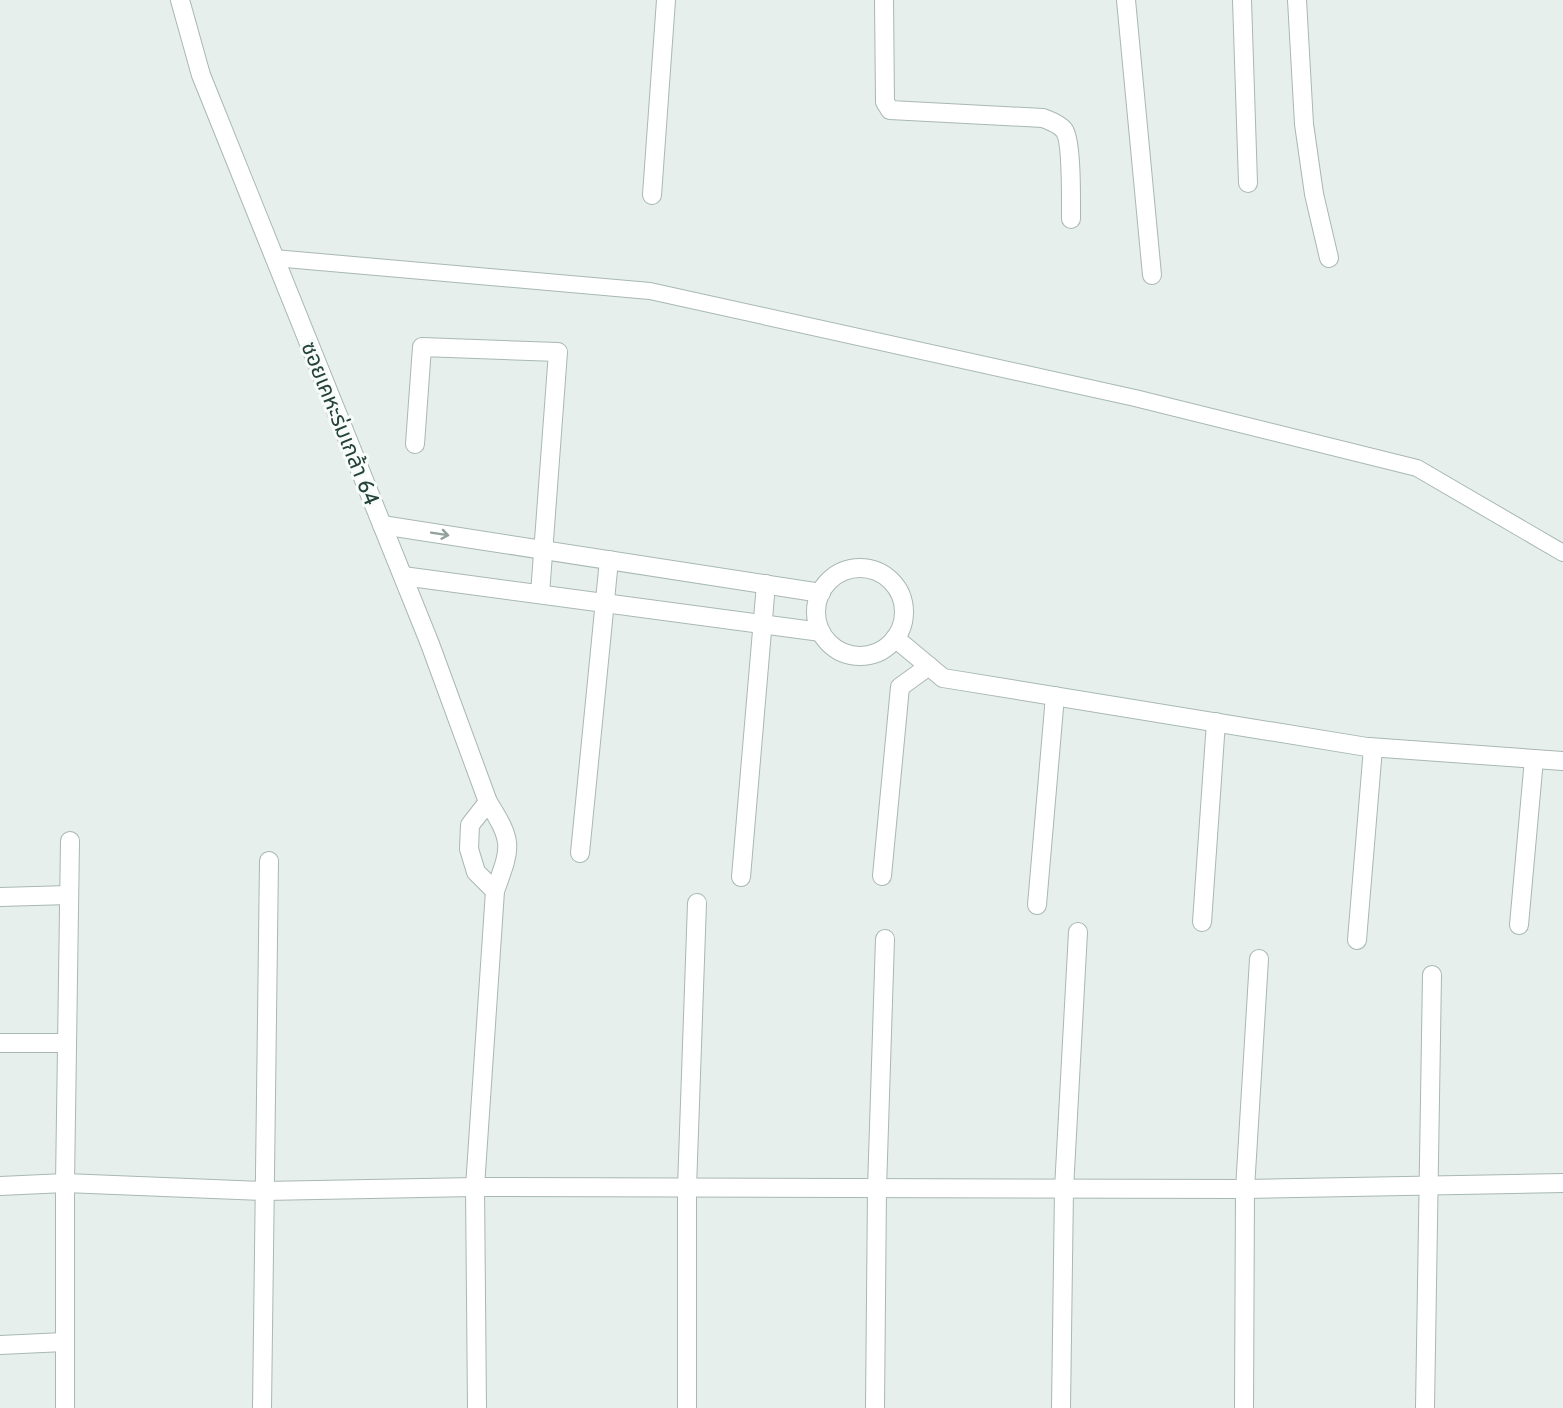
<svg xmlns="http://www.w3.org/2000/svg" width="1563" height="1408" font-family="Cabin,'Noto Sans Thai',sans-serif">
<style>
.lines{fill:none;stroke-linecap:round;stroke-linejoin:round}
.lane-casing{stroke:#a8b8b2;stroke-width:18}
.street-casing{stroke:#a8b8b2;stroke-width:20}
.lane{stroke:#fff;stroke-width:16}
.street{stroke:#fff;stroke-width:18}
.oneway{stroke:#92a09c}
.labels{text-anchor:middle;stroke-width:6;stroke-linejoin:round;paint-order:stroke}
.street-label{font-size:22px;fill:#24423a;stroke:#f7fbf9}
</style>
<rect width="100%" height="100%" fill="#e6efeb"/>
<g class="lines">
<g class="lane-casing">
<polyline id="lane" points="274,258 650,291 1135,398 1417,468 1563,553"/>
</g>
<g class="street-casing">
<g id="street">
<path d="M180,0L201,75L430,644L488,802C514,843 511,847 495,891L475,1187L477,1408"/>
<path d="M884,0L885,102L890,110L1043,118C1050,121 1058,123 1064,130C1072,140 1071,203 1071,219"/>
<polyline points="1126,0 1152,275"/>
<polyline points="1242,0 1248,183"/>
<polyline points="1297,0 1304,124 1314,194 1329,258"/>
<polyline points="652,195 666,0"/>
<polyline points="415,444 422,347 558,352 540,594"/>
<polyline points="382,525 821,593"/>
<circle cx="860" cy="612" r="44"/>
<polyline points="403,576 821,632"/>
<polyline points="895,638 943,678 1373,748 1357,940"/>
<polyline points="1369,747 1563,761"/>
<polyline points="488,802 470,825 469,849 476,872 495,891"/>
<polyline points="580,853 609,560"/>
<polyline points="882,876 900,687 929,666"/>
<polyline points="741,877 766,584"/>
<polyline points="0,897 69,895"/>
<polyline points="1037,905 1055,696"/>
<polyline points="1202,922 1216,722"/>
<polyline points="1519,925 1534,759"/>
<polyline points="0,1043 66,1043"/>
<polyline points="0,1186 65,1183 264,1191 475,1187 1245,1189 1563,1183"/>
<polyline points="0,1345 64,1342"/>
<polyline points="65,1408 65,1183 70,841"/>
<polyline points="262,1408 269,861"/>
<polyline points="687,1408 687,1188 697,903"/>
<polyline points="875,1408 877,1189 885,939"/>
<polyline points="1061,1408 1064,1189 1078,932"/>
<polyline points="1244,1408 1245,1189 1259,959"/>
<polyline points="1425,1408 1432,975"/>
</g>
</g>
<use href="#lane" class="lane"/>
<use href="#street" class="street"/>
</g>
<defs><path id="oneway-shaft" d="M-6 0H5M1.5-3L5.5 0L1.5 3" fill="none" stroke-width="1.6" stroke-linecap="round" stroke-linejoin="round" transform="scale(1.5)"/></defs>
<use class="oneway" href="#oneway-shaft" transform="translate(440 534) rotate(9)"/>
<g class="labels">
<g class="street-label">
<text transform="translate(341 423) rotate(68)" y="8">ซอยเคหะร่มเกล้า 64</text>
</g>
</g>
</svg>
